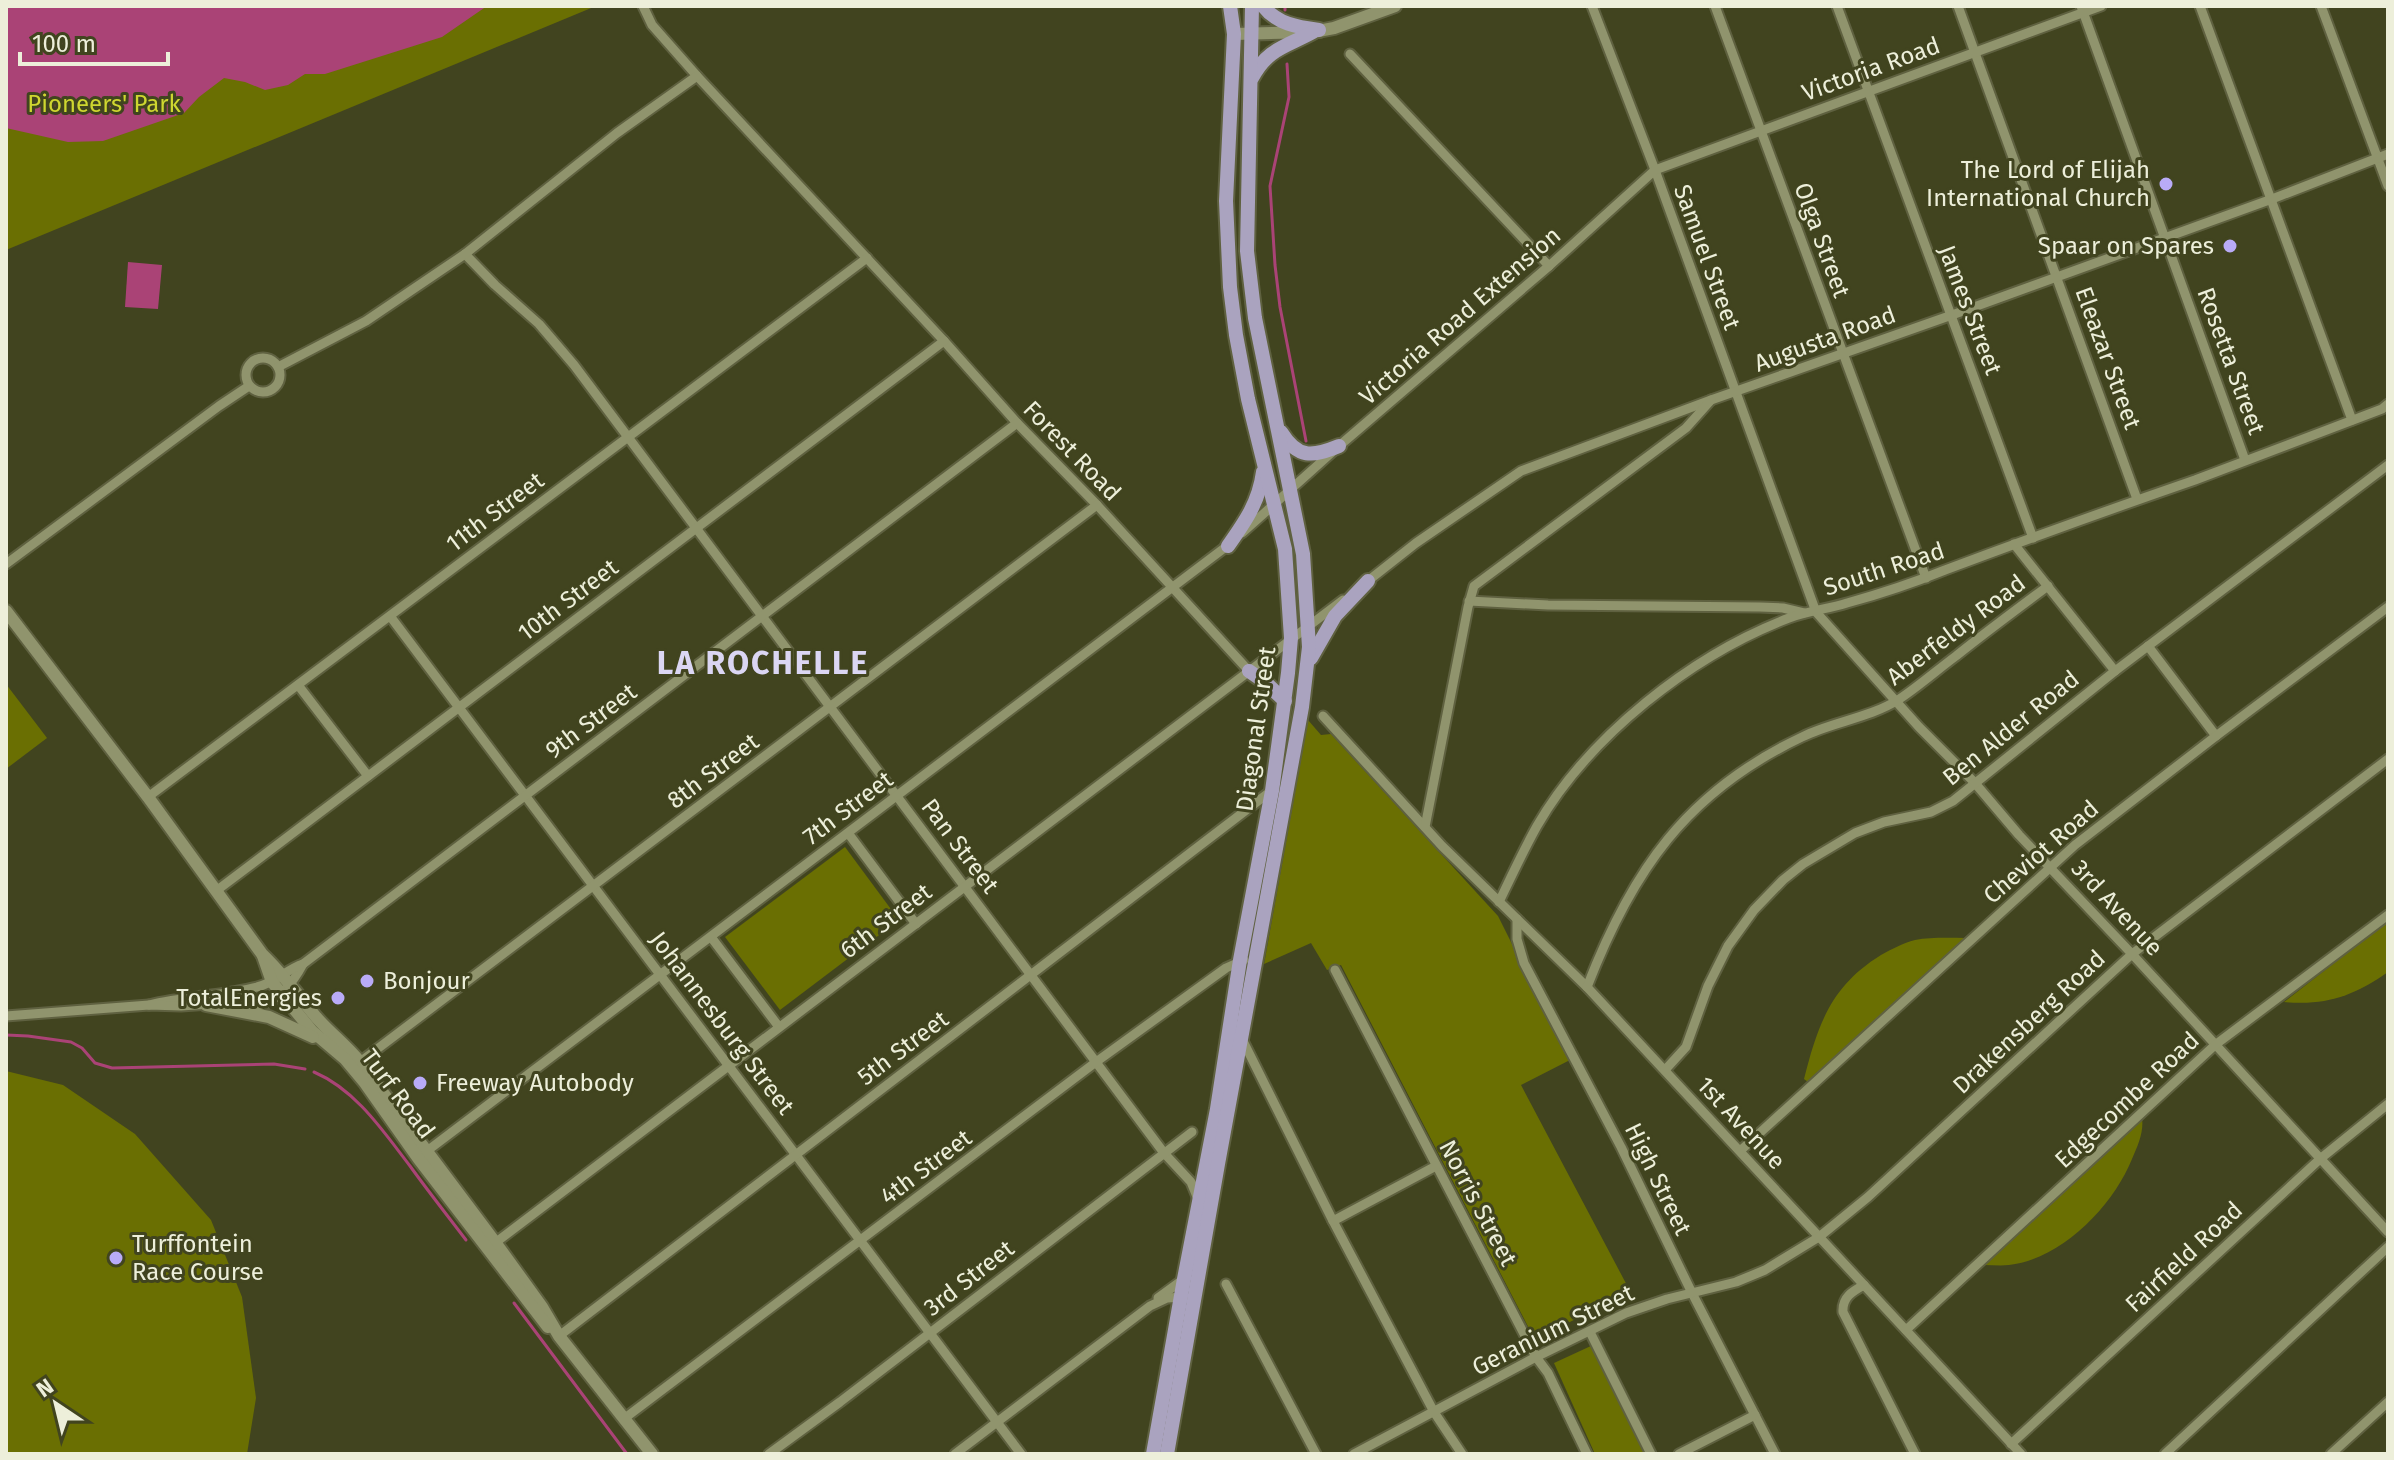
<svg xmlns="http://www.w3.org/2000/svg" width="2394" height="1460" font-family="'Fira Sans',sans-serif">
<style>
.green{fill:#6a6f02}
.water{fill:#aa4376}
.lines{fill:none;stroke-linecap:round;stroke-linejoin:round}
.stream{stroke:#aa4376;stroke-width:3}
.street-casing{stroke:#5f6140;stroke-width:13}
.secondary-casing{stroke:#5f6140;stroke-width:16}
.primary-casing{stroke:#5f6140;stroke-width:18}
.street{stroke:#90946d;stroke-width:9}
.secondary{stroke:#90946d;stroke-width:12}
.primary{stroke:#aaa3bf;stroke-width:14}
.poi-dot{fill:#b9abf7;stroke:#41441f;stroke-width:3}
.labels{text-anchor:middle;stroke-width:6;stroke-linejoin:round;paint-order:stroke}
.street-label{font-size:24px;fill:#edefda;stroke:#41441f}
.park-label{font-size:24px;fill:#cfd730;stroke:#41441f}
.poi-label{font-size:24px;fill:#edefda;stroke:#41441f;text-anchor:end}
.district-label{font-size:32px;font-weight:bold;letter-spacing:2px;fill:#dbd6f3;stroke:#41441f}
</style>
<rect width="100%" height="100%" fill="#41441f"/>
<g class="green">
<polygon points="6,6 596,6 6,250"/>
<polygon points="6,684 47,738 6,769"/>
<polygon points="1308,720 1321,735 1331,734 1498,916 1570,1060 1521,1085 1630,1291 1535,1340 1341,965 1327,970 1311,943 1264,964"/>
<polygon points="845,847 899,920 780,1010 725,937"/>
<path d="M2388,921V972C2354,996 2325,1006 2284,1002Z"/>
<path d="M1966,938L1808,1082L1804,1079C1818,1024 1831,986 1881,955C1892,949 1903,943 1915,940C1931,937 1950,938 1966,938Z"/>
<polygon points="6,1071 63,1085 135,1134 211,1220 242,1297 256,1398 247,1454 6,1454"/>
<path d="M2142,1117C2144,1132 2138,1145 2132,1159C2113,1206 2062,1259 2009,1265C2001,1266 1992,1265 1984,1265Z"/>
<polygon points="1593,1345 1647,1454 1595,1454 1554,1363"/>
</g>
<g class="water">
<polygon points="6,6 487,6 442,37 325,74 305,74 288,85 265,90 245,82 224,78 199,97 184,113 103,141 68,142 6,128"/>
<polygon points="128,262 162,265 158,309 125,307"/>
</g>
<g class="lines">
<g class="stream">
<polyline points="1285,6 1285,10"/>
<polyline points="1287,64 1289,97 1270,186 1275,265 1280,307 1306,441"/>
<polyline points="6,1035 28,1036 71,1042 82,1048 95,1063 112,1068 274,1064 305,1069"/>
<path d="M314,1072C356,1090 383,1131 410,1166C428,1191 447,1215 466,1240"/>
<polyline points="514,1303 627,1454"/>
</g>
<g class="street-casing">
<g id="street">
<polyline points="643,6 652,25 697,76 944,341 1017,423 1097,505 1249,671"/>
<polyline points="1592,6 1655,170 1816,612 1919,727 1974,782 2019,835 2132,954 2388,1232"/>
<polyline points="1715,6 1926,578"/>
<polyline points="1837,6 2033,538"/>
<polyline points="1958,6 2137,499"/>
<polyline points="2081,6 2245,460"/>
<polyline points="2200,6 2352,420"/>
<polyline points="2321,6 2388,186"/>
<polyline points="1350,54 1549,266"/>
<polyline points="465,254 495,285 539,324 574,365 1164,1153 1191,1182 1198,1199"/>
<circle cx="263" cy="375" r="17"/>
<polyline points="278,367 366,321 465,254 617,133 697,76"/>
<polyline points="1242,533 1339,446 1549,266 1655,170 2101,6"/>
<polyline points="2014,544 2115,671"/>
<polyline points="6,564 219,406 249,386"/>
<polyline points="1364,584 1416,543 1521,471 1711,400 1952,315 2272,199 2388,154"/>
<polyline points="1469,601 1548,605 1760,607 1783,608 1804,613"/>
<polyline points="390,616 1021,1454"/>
<polyline points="2148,646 2216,736"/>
<polyline points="298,685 368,776"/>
<polyline points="1323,716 1442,846 1587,987 2021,1454"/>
<polyline points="148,797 867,258"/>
<polyline points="1425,827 1468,607 1474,586 1686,428 1711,400"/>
<polyline points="848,833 916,924"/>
<polyline points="216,891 944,341"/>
<path d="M1499,902C1511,877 1523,851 1537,826C1589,736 1692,655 1789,618C1808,611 1828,609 1847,603C1880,594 1913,583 1945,570C2028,539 2111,509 2195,480C2257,457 2319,433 2382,409L2388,404"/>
<polyline points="1517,919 1517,939 1524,963 1621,1147 1692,1293 1775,1454"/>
<polyline points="711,937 779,1027"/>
<polyline points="1335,970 1536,1357 1548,1373 1587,1454"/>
<path d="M1587,987C1632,871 1686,792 1802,737C1832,722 1869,718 1898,700C1918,687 1937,670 1956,656C1986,632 2017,609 2048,586"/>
<path d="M225,1004C236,1004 247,1007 257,1006C277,1004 294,981 303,964"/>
<path d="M149,1005C185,996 222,996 257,987C275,983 287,969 303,964L1017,423"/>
<polyline points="6,1016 149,1005 181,1006 210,1004"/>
<polyline points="1241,1037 1333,1221 1434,1412 1462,1454"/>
<polyline points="356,1065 1097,505"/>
<polyline points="1665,1070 1686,1047 1708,986 1728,946 1754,910 1783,880 1803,864 1855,833 1884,822 1931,812 1953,801 2115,671 2388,465"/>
<polyline points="1740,1151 2075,845 2216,736 2388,607"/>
<polyline points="423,1154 1231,543"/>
<polyline points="1333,1221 1436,1166"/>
<polyline points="491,1246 1343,600"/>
<polyline points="1226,1284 1316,1454"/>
<path d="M1864,1285C1853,1291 1842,1297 1843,1312L1915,1454"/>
<polyline points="1158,1298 1184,1279"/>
<polyline points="1906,1330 2215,1045 2388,915"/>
<polyline points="1590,1332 1651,1454"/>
<polyline points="559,1336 1271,791"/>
<polyline points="625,1418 1096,1062 1226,968 1244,960"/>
<polyline points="2011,1444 2320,1159 2388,1104"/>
<polyline points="769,1454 840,1402 1192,1132"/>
<polyline points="955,1454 1150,1306 1167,1298 1184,1297"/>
<polyline points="1354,1454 1536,1357 1626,1313 1667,1299 1736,1282 1765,1270 1819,1237 1868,1197 2132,954 2388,759"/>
<polyline points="1679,1454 1755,1415"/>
<polyline points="2165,1454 2388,1247"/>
<polyline points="2331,1454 2388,1402"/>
</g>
</g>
<g class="secondary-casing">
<g id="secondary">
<polyline points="1234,34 1313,32 1334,28 1395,6"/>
<path d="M6,611L148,797L262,954C284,975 297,994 316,1017C330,1033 346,1045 360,1062L495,1242L542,1307L559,1336L652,1454"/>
<polyline points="263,956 272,982 312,1031 345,1059 365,1083 418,1158 548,1327"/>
<polyline points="206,1005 269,1017 313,1037"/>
</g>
</g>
<g class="primary-casing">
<g id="primary">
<path d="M1263,6C1277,24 1297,27 1319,30"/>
<path d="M1252,78C1268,48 1286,47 1313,32"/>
<path d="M1281,432C1298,459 1312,457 1339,446"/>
<path d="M1228,546C1245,522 1259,502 1263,472"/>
<polyline points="1311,658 1335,616 1368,581"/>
<polyline points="1249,671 1265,682 1285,701"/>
<polyline points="1153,1454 1184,1279 1217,1109 1240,960 1272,791 1288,673 1291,638 1285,549 1248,399 1236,335 1230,287 1226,201 1234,34 1230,6"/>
<polyline points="1167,1454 1218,1164 1302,707 1309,647 1303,554 1255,318 1247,251 1252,6"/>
</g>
</g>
<use href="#street" class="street"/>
<use href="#secondary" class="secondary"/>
<use href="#primary" class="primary"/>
</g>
<g class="poi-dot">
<circle cx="2166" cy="184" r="8"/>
<circle cx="2230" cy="246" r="8"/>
<circle cx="367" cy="981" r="8"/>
<circle cx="338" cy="998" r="8"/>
<circle cx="420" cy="1083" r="8"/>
<circle cx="116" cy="1258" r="8"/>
</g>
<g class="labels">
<g class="street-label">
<text transform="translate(1871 69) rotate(-20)" y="8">Victoria Road</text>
<text transform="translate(1822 240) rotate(70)" y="8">Olga Street</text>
<text transform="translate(1707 257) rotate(70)" y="8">Samuel Street</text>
<text transform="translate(1970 310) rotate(69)" y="8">James Street</text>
<text transform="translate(1460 316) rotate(-41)" y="8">Victoria Road Extension</text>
<text transform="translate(1825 339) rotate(-20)" y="8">Augusta Road</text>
<text transform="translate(2108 358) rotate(70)" y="8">Eleazar Street</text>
<text transform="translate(2231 361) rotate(70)" y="8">Rosetta Street</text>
<text transform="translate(1072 451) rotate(46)" y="8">Forest Road</text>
<text transform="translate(495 512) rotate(-37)" y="8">11th Street</text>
<text transform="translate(1884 569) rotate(-18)" y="8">South Road</text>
<text transform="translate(568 600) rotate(-37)" y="8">10th Street</text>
<text transform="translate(1956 630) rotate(-37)" y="8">Aberfeldy Road</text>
<text transform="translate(591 721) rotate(-37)" y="8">9th Street</text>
<text transform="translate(2011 728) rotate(-39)" y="8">Ben Alder Road</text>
<text transform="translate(1256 729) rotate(-82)" y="8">Diagonal Street</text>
<text transform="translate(713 771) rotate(-37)" y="8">8th Street</text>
<text transform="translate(848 808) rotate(-37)" y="8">7th Street</text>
<text transform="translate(960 846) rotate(53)" y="8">Pan Street</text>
<text transform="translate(2041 852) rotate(-41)" y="8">Cheviot Road</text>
<text transform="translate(2117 908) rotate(47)" y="8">3rd Avenue</text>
<text transform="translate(886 921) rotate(-37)" y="8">6th Street</text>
<text transform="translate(2029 1022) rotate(-43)" y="8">Drakensberg Road</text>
<text transform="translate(722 1023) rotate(53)" y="8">Johannesburg Street</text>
<text transform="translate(903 1048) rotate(-37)" y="8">5th Street</text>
<text transform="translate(398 1094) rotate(53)" y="8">Turf Road</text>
<text transform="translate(2127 1100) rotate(-43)" y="8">Edgecombe Road</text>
<text transform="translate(1741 1123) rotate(47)" y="8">1st Avenue</text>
<text transform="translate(926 1167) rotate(-37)" y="8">4th Street</text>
<text transform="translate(1658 1179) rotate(64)" y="8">High Street</text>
<text transform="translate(1478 1203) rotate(62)" y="8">Norris Street</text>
<text transform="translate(2184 1257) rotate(-43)" y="8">Fairfield Road</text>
<text transform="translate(969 1278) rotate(-38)" y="8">3rd Street</text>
<text transform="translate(1553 1330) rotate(-26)" y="8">Geranium Street</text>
</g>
<g class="park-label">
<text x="104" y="112">Pioneers' Park</text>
</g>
<g class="poi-label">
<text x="2150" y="178">The Lord of Elijah<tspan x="2150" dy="28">International Church</tspan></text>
<text x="2214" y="254">Spaar on Spares</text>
<text x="383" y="989" text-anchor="start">Bonjour</text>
<text x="322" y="1006">TotalEnergies</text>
<text x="436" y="1091" text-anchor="start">Freeway Autobody</text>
<text x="132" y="1252" text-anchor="start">Turffontein<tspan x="132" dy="28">Race Course</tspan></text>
</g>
<g class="district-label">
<text x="763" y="674">LA ROCHELLE</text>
</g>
</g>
<rect width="2394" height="1460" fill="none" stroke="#edefda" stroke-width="16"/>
<g transform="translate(56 1404) rotate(325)" stroke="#41441f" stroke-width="6" paint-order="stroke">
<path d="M0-6L14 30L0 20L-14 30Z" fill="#edefda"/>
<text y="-12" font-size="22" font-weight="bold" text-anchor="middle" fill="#edefda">N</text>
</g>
<path d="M20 52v12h148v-12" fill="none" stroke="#edefda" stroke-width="4"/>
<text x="32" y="52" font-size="24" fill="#edefda" stroke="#41441f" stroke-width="6" paint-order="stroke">100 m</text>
</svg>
